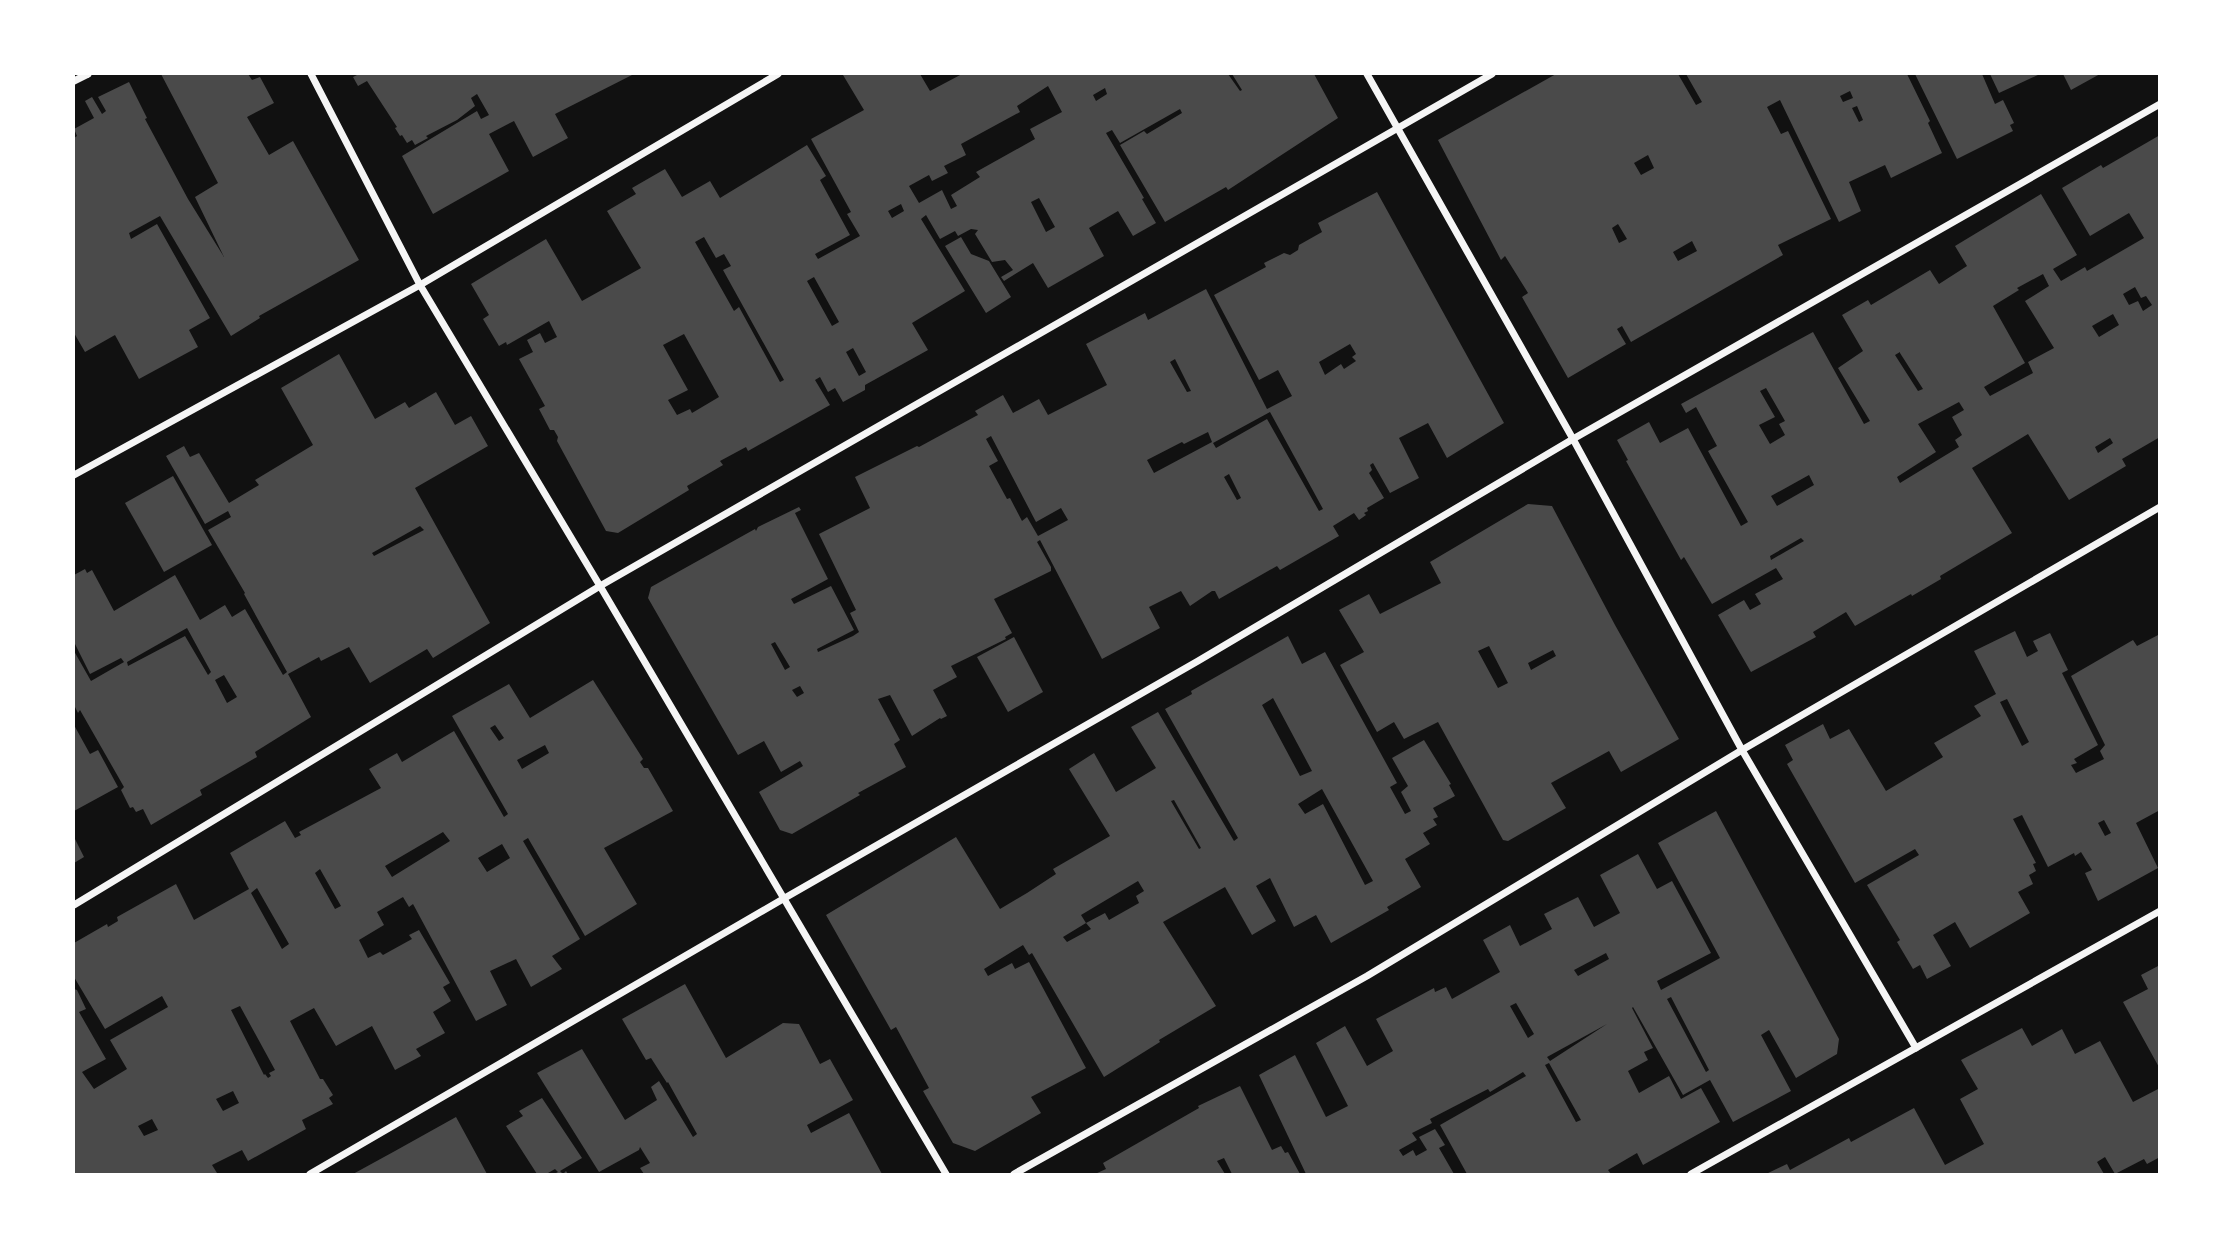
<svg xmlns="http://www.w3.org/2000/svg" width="2233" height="1248" font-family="'Space Grotesk',sans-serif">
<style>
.building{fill:#4a4a4a;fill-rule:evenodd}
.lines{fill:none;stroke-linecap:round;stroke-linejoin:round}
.minor{stroke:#f5f5f5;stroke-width:7}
</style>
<rect width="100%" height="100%" fill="#111"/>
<g class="building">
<polygon points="161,74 248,74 252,80 260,77 274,103 247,117 269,155 293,141 359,260 259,316 260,318 231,336 160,216 129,233 131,239 157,224 210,318 189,330 198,347 139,379 115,335 85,352 74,333 74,138 77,136 74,129 94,118 85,101 92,97 102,114 106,111 98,97 129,82 147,118 145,119 188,199 224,257 195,197 218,183"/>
<polygon points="359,74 634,74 555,114 568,138 533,157 514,121 489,134 509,171 433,214 402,156 477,111 481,119 489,115 477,94 471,98 475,106 457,120 426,136 428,138 415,145 412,140 407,143 402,135 400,136 395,128 397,127 367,81 358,86 353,77"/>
<path d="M846,74H920L930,91L962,74H1228L1240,91L1242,90L1232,74H1314L1338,118L1228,190L1226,187L1165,222L1120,145L1144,131L1147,134L1182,113L1180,109L1120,143L1112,130L1106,133L1144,198L1142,199L1156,223L1133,236L1118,211L1089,228L1104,256L1048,288L1033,263L1004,281L1001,277L1013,270L1005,260L992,262L975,234L978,230L971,229L958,236L955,231L940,239L926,215L921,219L965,291L912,323L928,350L865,385V390L843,402L835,388L828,392L820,377L815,380L830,405L748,451L746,447L720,461L723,465L687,486L689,490L618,533L606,531L557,441L558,437L554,430H550L539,409L545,406L519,359L533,352L527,340L540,333L545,343L557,337L549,321L507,345L506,342L499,346L483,319L489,315L471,284L546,239L582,301L641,268L607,211L636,194L632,188L665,169L682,197L710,181L720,198L807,145L826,176L820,180L850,235L815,254L818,259L860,236L847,214L851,212L811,139L864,110L843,75ZM1048,86L1062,112L1030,129L1035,139L976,172L980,177L951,195L957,206L951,209L942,190L919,203L909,186L929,175L932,181L948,173L944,166L966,155L961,144L1020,112L1017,106ZM1105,88L1107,94L1096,101L1093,95ZM1039,198L1055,227L1046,232L1031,202ZM901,204L904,211L892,218L888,211ZM704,237L716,258L724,254L731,266L723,270L784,380L780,382L739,307L734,311L695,242ZM814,277L839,322L832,326L807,281ZM684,334L719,397L692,413L690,409L677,415L668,400L688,390L663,345ZM853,348L866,372L859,376L846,352Z"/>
<path d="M1556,74H1678L1696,105L1702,102L1686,74H1907L1930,121L1928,123L1942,153L1891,178L1885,165L1849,182L1861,211L1839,222L1780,100L1767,107L1781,134L1788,131L1831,219L1778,245L1783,255L1631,342L1622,326L1617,329L1626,344L1568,378L1522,297L1528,293L1505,256L1501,260L1438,140ZM1850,91L1853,98L1843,102L1840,96ZM1857,106L1863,120L1859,122L1852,108ZM1648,155L1654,168L1641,175L1634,163ZM1618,224L1627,239L1619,243L1612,228ZM1692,241L1697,251L1678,261L1673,252Z"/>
<polygon points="1915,74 1982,74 1995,104 2003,100 2014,123 2010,125 2013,131 1957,159"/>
<polygon points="1990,74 2040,74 1999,93"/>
<polygon points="2063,74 2100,74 2071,90"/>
<path d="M2160,135V437L2122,459L2126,466L2069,500L2028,434L1972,468L2012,533L1940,576L1941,579L1912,596L1911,594L1855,626L1846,612L1813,632L1816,637L1751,672L1718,615L1744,600L1750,610L1761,604L1755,594L1783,579L1776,568L1712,604L1684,557L1681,560L1626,461L1628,460L1617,440L1649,422L1660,443L1688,428L1741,526L1748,522L1708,451L1717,446L1696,407L1686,413L1681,404L1813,332L1864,424L1870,421L1838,368L1863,351L1842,315L1868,300L1871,305L1930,270L1939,284L1967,266L1955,246L2041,194L2077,255L2053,269L2061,281L2085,267L2087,271L2144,238L2129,213L2090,236L2062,188L2101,165L2103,168ZM2043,274L2049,286L2025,301L2054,348L2028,362L2033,373L1990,396L1984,387L2025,363L1993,306L2019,290L2017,288ZM2135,287L2141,298L2146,296L2152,305L2143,311L2138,301L2129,305L2123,294ZM2113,314L2119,325L2099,337L2092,326ZM1900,352V353L1923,389L1918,391L1895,355ZM1766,388L1785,421L1779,424L1785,435L1770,444L1759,425L1775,417L1760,391ZM1959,402L1964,410L1952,417L1962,435L1955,440L1959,447L1900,483L1897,477L1936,452L1918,424ZM2110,438L2113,443L2098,453L2095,447ZM1809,475L1814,485L1777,506L1771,496ZM1801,538L1804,541L1771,560L1770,556Z"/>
<path d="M1377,192L1504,423L1447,458L1428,423L1399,438L1419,478L1390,493L1373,463L1370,465L1372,470L1369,473L1384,498L1367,508L1368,511L1364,513L1366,515L1359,520L1354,513L1333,526L1339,536L1280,570L1277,566L1219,599L1215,591H1212L1190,606L1181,591L1149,607L1160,628L1102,659L1040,540L1037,542L1051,567V571L994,599L1012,633L1005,637L1006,639L951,666L957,677L933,690L947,716L941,719L940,718L912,736L890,695L878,699L900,740L894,744L906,767L858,793L860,795L792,834L780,830L759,792L803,766L800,761L781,772L764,741L738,755L648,598L651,587L755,529L756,531L758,527L799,507L801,510L795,513L828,579L791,599L794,604L831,586L854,630L817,649L818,652L853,636L859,632L850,613L856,610L819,534L870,508L855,477L917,446L919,447L976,416L978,415L975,411L1003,395L1013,413L1039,399L1048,415L1107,385L1086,344L1145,313L1148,320L1206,289L1267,409L1292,396L1278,370L1259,380L1214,295L1266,267L1264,263L1284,253L1290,255L1298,250L1299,245L1322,232L1318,223ZM1350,344L1356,354L1352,357L1356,361L1344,369L1341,364L1325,375L1319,362ZM1175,359L1191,391L1187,392L1170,362ZM1270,412L1323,509L1319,511L1267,419L1216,448L1213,443ZM1208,432L1212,442L1154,473L1147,460L1182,442L1184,444ZM991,436L1036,522L1061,508L1068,520L1038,536L1027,517L1022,521L1010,498L1007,499L989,466L998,461L986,439ZM1229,474L1241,498L1237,500L1224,477ZM775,642L790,667L785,670L771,644ZM800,686L804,693L797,697L792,690Z"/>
<polygon points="961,237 971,254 989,261 1011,297 986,313 945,246"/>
<path d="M339,354L375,419L405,402L409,408L436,392L455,425L471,416L488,446L415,488L490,623L433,658L427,649L370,683L349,647L321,661L319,657L288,674L311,717L255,752L257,757L200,790L202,795L151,825L143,809L136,812L133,807L130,808L121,790L124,787L80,710L78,713L74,705V651L91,681L124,662L121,658L90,674L74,642V575L85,569L87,573L92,570L114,611L175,575L200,620L225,605L232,617L245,609L283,675L287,672L244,594L245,593L208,530L231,517L228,511L205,524L166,456L184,446L190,457L199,453L229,503L259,485L255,480L313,445L281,388ZM420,526L424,530L374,556L372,553ZM187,628L211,672L208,675L185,636L128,666L127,662ZM224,675L237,697L227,703L215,680Z"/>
<polygon points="173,476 212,545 164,572 125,503"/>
<path d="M1528,504L1552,506L1615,625L1679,739L1621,772L1609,751L1551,783L1566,808L1508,841L1503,840L1438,722L1404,739L1394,722L1377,732L1340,665L1364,652L1339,610L1369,594L1380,614L1441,583L1430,562ZM1489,646L1508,683L1498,688L1478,651ZM1553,650L1556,656L1531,670L1528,663Z"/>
<path d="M2015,631L2027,657L2038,651L2033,641L2050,633L2068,670L2062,673L2098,745L2074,759L2077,763L2071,765L2076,773L2104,759L2100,751L2105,745L2071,676L2133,640L2137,646L2160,634V810L2136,823L2158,868L2098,901L2085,873L2092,870L2081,852L2075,856L2074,853L2048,867L2022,815L2013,819L2036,863L2033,864L2036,871L2029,875L2033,884L2018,892L2030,913L1970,948L1955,922L1933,935L1951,966L1927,979L1920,965L1913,969L1897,942L1900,940L1867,885L1919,855L1915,849L1855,883L1787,764L1793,760L1785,745L1823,724L1830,739L1849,729L1886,791L1943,757L1934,743L1981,716L1974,706L1996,694L1974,651ZM2007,699L2029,742L2022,746L2000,702ZM2104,820L2111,833L2105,836L2098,823Z"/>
<path d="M1288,636L1302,664L1325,652L1397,783L1390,787L1405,814L1411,811L1401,792L1408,786L1392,758L1424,740L1451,784L1449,785L1455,796L1433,808L1438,817L1433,819L1437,825L1423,833L1430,844L1405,859L1421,887L1387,907L1389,910L1331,943L1316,915L1294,927L1270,878L1256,886L1276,921L1252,935L1225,887L1163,922L1216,1006L1159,1040L1160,1042L1104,1077L1032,953L1029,955L1023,945L984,969L988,976L1012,963L1015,969L1029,962L1086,1068L1031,1097L1041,1113L975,1151L953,1143L923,1091L929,1088L896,1027L891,1030L826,915L956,837L1000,909L1027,893L1056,874L1053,869L1110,836L1069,769L1094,753L1116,792L1156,768L1131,727L1158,712L1234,841L1238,838L1165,709L1192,694L1191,691ZM1273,698L1312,771L1300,776L1262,705ZM1322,789L1373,881L1365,885L1323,804L1305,814L1298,804ZM1174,800L1201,848L1199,849L1171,801ZM1138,881L1144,891L1136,896L1139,903L1109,920L1105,913L1086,923L1091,929L1067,942L1063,937L1086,923L1081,915Z"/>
<polygon points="1014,637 1043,692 1008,712 977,657"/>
<path d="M593,680L643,759L640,762L644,768H648L673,811L604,848L637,904L585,936L528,838L523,841L580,939L552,956L562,969L531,987L516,959L490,971L507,1005L476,1021L413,904L409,907L403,897L377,912L384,925L359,940L368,958L380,952L383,955L412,939L409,935L419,930L450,983L443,987L451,1001L433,1012L445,1033L416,1049L421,1056L395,1070L372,1026L336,1046L314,1008L290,1021L320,1079H323L333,1095L329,1098L333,1104L302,1120L306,1129L248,1161L242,1150L212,1165L217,1173L215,1174H74V989L77,990L86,1009L79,1012L106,1059L82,1072L94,1089L127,1069L110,1040L168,1007L162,996L105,1029L74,977V943L107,924L108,927L118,921L117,917L176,884L194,920L249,889L230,853L285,821L295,838L301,835L299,832L381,788L369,769L397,753L402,762L454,731L504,817L508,814L452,716L509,684L530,718ZM495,725L504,738L499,741L490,728ZM545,745L549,753L522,769L517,760ZM443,832L450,841L392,877L385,866ZM502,844L510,858L487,872L478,858ZM320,869L341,906L335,909L315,873ZM257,888L289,944L282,949L251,893ZM240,1006L275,1070L269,1073L271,1076L268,1078L265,1074L264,1075L231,1010ZM233,1091L239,1103L223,1111L216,1099ZM152,1119L158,1130L144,1136L138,1126Z"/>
<polygon points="74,725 90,754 98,750 118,787 74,811"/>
<path d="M1716,811L1839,1039L1837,1054L1796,1078L1769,1030L1761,1035L1791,1091L1733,1122L1710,1080L1683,1095L1633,1007L1632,1008L1653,1048L1644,1052L1648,1060L1628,1071L1639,1093L1669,1076L1681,1099L1701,1088L1720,1122L1643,1165L1637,1153L1608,1170L1611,1174H1467L1440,1125L1526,1076L1523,1072L1490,1092L1488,1089L1430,1119L1432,1123L1412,1133L1417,1140L1399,1150L1403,1156L1413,1150L1416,1156L1427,1150L1419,1137L1435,1129L1445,1145L1439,1148L1454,1174H1306L1259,1075L1295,1055L1326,1117L1348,1106L1316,1043L1345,1026L1367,1066L1393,1051L1376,1019L1434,988L1435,992L1446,987L1452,999L1500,972L1483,940L1510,925L1520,946L1552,929L1544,914L1578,897L1594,927L1620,913L1600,875L1638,854L1657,889L1672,881L1711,953L1657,981L1661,990L1720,958L1658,843ZM1606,953L1609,959L1578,976L1574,970ZM1671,997L1709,1070L1706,1072L1667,999ZM1516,1003L1534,1034L1528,1038L1510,1006ZM1607,1024L1550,1061L1547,1057ZM1549,1063L1581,1120L1576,1122L1545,1065Z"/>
<polygon points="74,837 84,857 74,863"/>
<polygon points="2160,965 2160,1069 2123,1002 2148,989 2141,975"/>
<polygon points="685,984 726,1058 783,1023 799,1024 820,1064 830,1059 853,1100 807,1125 811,1133 849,1113 882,1174 644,1174 640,1168 650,1163 640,1147 639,1150 599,1172 537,1073 582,1049 625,1120 657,1100 651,1087 659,1081 693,1137 697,1134 668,1082 667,1083 651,1058 646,1060 622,1019"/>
<polygon points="2022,1028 2032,1046 2062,1029 2075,1054 2100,1041 2133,1102 2160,1088 2160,1157 2147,1164 2144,1159 2115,1174 2105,1157 2097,1162 2104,1174 1766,1174 1787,1164 1790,1170 1849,1138 1851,1142 1914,1108 1945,1165 1984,1144 1960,1099 1978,1089 1961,1060"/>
<polygon points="1240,1086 1272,1150 1281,1146 1285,1153 1288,1152 1300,1174 1232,1174 1224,1158 1217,1161 1225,1174 1095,1174 1106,1169 1103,1163 1199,1108 1198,1106"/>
<polygon points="542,1098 582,1158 560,1171 563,1174 566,1171 568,1174 554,1174 558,1172 555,1169 548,1173 537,1174 506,1126 523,1116 519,1111"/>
<polygon points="456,1117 487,1174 353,1174 395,1151"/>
</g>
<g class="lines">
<g class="minor">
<polyline points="311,74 420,285 600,586 946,1174"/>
<polyline points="1367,74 1573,439 1742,750 1916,1048"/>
<polyline points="74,81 88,74"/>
<polyline points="74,475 420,285 778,74"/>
<polyline points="74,905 600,586 1492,74"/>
<polyline points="310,1174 783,899 1198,661 1573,439 2160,104"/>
<polyline points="1014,1174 1367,976 1742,750 2160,507"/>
<polyline points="1691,1174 2160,911"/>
</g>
</g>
<rect width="2233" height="1248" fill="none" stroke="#ffffff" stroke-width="150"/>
</svg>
